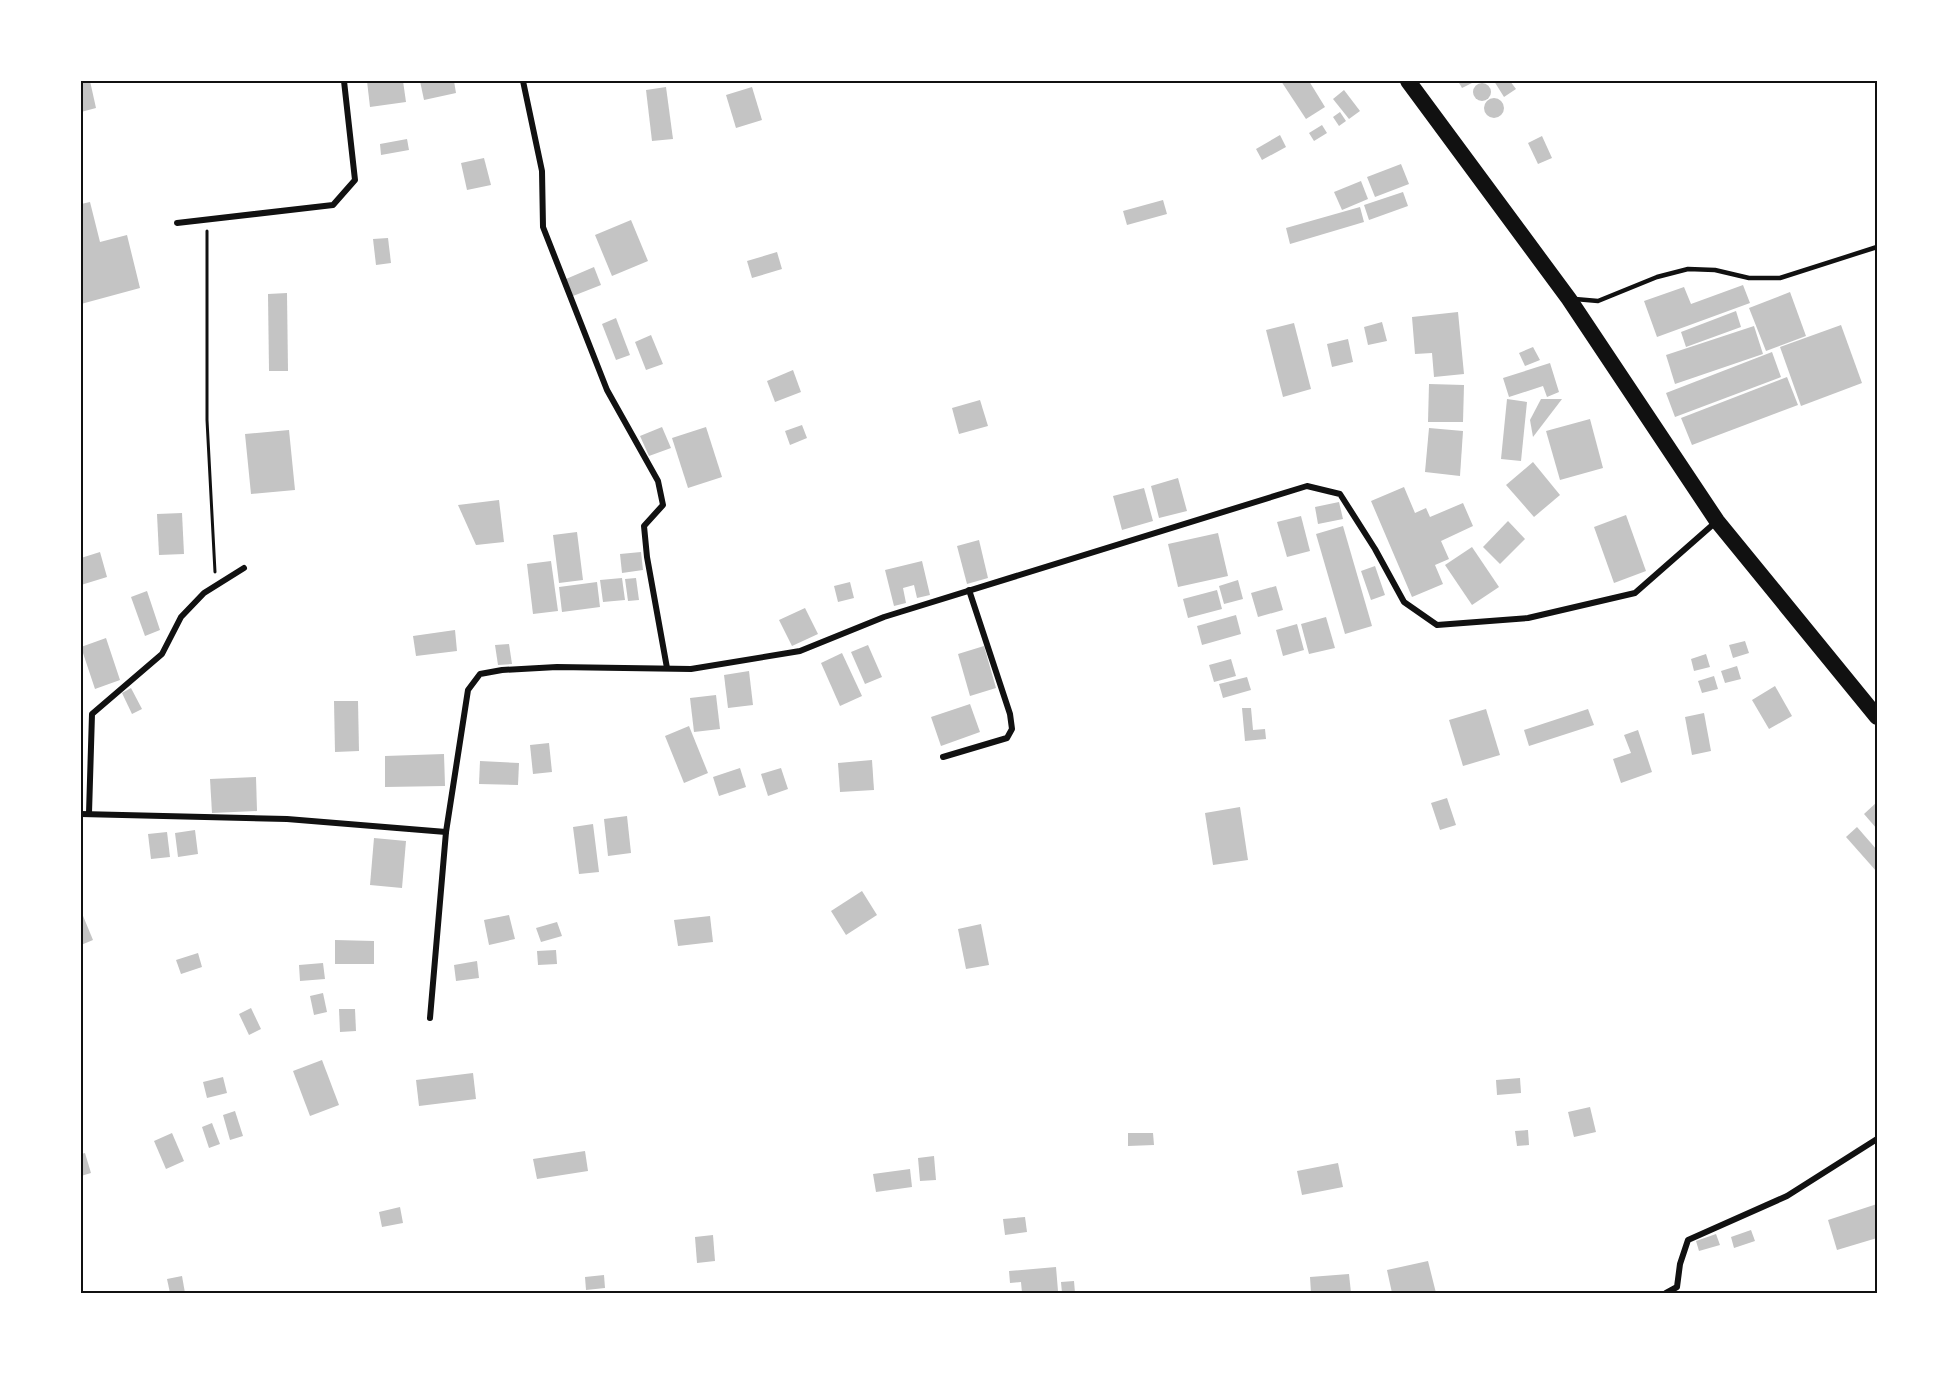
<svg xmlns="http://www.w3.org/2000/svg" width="1958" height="1374" font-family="'Titillium Web',sans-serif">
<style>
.building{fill:#c4c4c4}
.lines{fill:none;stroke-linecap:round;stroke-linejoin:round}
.path{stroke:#111;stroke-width:3}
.service{stroke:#111;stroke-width:4.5}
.minor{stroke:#111;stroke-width:6}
.trunk{stroke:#111;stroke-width:16}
.neatline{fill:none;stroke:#111;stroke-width:2}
</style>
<rect width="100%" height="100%" fill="#fff"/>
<g class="building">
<polygon points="81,81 90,81 96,108 81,112"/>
<polygon points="367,81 403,81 406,102 370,107"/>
<polygon points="420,81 454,81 456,93 424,100"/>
<polygon points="1281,81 1309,81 1325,107 1306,119"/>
<polygon points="1458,81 1476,81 1462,88"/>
<polygon points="1494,81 1510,81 1516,89 1504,97"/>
<circle cx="1482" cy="92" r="9"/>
<polygon points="666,87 673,139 652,141 646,90"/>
<polygon points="752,87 762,120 736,128 726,95"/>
<polygon points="1344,90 1360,111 1349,119 1333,99"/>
<circle cx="1494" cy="108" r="10"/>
<polygon points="1340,112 1346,121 1339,126 1333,117"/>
<polygon points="1322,125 1327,133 1314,141 1309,133"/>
<polygon points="1280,135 1286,147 1262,160 1256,149"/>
<polygon points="1542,136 1552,158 1538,164 1528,143"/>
<polygon points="407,139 409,150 381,155 380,144"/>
<polygon points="484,158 491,185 467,190 461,163"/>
<polygon points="1401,164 1409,184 1375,197 1367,177"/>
<polygon points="1361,181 1368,199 1342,210 1334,192"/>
<polygon points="1403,192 1408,206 1369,220 1364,205"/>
<polygon points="1163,200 1167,214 1127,225 1123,211"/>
<polygon points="90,202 100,242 127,235 140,288 81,304 81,204"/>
<polygon points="1360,207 1364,222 1290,244 1286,228"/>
<polygon points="631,220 648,261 612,276 595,235"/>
<polygon points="388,238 391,263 376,265 373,239"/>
<polygon points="777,252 782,269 752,278 747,261"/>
<polygon points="594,267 601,285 573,296 566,279"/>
<polygon points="1743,285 1750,303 1657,337 1644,301 1684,287 1691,304"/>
<polygon points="1790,292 1806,336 1766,351 1749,308"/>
<polygon points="287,293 288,371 269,371 268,294"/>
<polygon points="1736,311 1741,327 1686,347 1681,332"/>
<polygon points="1458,312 1464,374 1434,377 1432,353 1415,354 1412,317"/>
<polygon points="616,318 630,355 616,360 602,324"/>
<polygon points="1382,322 1387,341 1368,345 1364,327"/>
<polygon points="1294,323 1311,389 1283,397 1266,330"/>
<polygon points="1841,325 1862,383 1801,406 1780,347"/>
<polygon points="1754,326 1763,354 1675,384 1666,355"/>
<polygon points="651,335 663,364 646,370 635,342"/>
<polygon points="1348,339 1353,362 1332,367 1327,344"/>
<polygon points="1533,347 1540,360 1525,366 1519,353"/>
<polygon points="1772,352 1781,377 1675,417 1666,393"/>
<polygon points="1550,363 1559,392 1547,397 1543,386 1509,397 1503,378"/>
<polygon points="793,370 801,392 775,402 767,381"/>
<polygon points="1787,377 1798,405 1692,445 1681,418"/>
<polygon points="1429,384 1464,385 1463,422 1428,422"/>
<polygon points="1507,399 1527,402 1521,461 1501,459"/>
<polygon points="1541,399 1562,399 1533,437 1530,420"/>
<polygon points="980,400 988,426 959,434 952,408"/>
<polygon points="1590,419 1603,468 1560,480 1546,431"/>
<polygon points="802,425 807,438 790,445 785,431"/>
<polygon points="662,427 671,448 649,456 640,436"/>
<polygon points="706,427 722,477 688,488 672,438"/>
<polygon points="1429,428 1463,431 1460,476 1425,472"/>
<polygon points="289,430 295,490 251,494 245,434"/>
<polygon points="1533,462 1560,495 1534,517 1506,485"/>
<polygon points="1178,478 1187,511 1159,518 1151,486"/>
<polygon points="1404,487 1415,513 1426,508 1430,517 1463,503 1473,526 1441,541 1449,559 1435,565 1443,584 1412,597 1371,501"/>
<polygon points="1144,488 1153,521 1122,530 1113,496"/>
<polygon points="499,500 504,542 476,545 458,505"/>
<polygon points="1339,502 1343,519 1318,524 1315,507"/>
<polygon points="182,513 184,554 159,555 157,514"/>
<polygon points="1626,515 1646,571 1614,583 1594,527"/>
<polygon points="1301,516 1310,551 1287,557 1277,522"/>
<polygon points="1508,521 1525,539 1500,564 1483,547"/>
<polygon points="1343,526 1372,626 1345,634 1316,534"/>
<polygon points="577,532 583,580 559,583 553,535"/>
<polygon points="1218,533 1228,576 1178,587 1168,544"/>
<polygon points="979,540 988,578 967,584 957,546"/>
<polygon points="1472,547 1499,587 1472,605 1445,565"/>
<polygon points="100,552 107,577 81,585 81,558"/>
<polygon points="641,552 643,570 622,573 620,554"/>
<polygon points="551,561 558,611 533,614 527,564"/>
<polygon points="922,561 930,595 917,598 914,585 903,588 906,603 894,606 885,570"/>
<polygon points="1375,566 1385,595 1371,600 1361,571"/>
<polygon points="622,578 625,600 603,602 600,580"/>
<polygon points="636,578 639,600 628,601 625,579"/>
<polygon points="1238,580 1243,599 1224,604 1219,586"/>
<polygon points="597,582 600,607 562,612 559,587"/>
<polygon points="850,582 854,598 838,602 834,586"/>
<polygon points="1276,586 1283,610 1258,617 1251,593"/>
<polygon points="1217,590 1222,609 1188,618 1183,599"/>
<polygon points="147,591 160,630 145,636 131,597"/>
<polygon points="805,608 818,634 792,646 779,620"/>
<polygon points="1236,615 1241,634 1202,645 1197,626"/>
<polygon points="1326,617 1335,648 1309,654 1301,624"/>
<polygon points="1297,624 1304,650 1283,656 1276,630"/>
<polygon points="455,630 457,651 416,656 413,636"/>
<polygon points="106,638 120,680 95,689 81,647"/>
<polygon points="1745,641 1749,653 1733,658 1729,645"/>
<polygon points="509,644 512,664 498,665 495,645"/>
<polygon points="868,645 882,677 865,684 851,652"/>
<polygon points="984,646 996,688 970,696 958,654"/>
<polygon points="842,653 862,696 840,706 821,663"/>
<polygon points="1706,654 1710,667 1694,671 1691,659"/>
<polygon points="1231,659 1236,676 1214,682 1209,665"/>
<polygon points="1737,666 1741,679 1725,683 1721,671"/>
<polygon points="749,671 753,705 728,708 724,675"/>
<polygon points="1714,676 1718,689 1702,693 1698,681"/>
<polygon points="1247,677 1251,690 1223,698 1219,684"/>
<polygon points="1775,686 1792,716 1769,729 1752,700"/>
<polygon points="131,688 142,709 132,714 122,693"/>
<polygon points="716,695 720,729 694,732 690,698"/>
<polygon points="334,701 358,701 359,751 335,752"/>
<polygon points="970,704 980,732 941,746 931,717"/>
<polygon points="1242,708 1251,708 1253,730 1265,729 1266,739 1245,741"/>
<polygon points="1486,709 1500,755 1463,766 1449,720"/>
<polygon points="1588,709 1594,725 1529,746 1524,730"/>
<polygon points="1704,713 1711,751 1692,755 1685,717"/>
<polygon points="689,726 708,773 684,783 665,736"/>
<polygon points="1638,730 1652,772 1621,783 1613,759 1631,753 1624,735"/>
<polygon points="549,743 552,772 533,774 530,745"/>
<polygon points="444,754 445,786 385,787 385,756"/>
<polygon points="872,760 874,790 840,792 838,763"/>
<polygon points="480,761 519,763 518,785 479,784"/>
<polygon points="740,768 746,787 719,796 713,777"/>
<polygon points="781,768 788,789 768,796 761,774"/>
<polygon points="256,777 257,811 212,813 210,779"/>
<polygon points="1447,798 1456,825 1440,830 1431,803"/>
<polygon points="1877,802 1877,829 1864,814"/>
<polygon points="1240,807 1248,860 1213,865 1205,813"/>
<polygon points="627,816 631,853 608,856 604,819"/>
<polygon points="593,824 599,872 579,874 573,827"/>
<polygon points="1857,827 1877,850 1877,872 1846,837"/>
<polygon points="195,830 198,854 178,857 175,833"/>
<polygon points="167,832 170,857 151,859 148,834"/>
<polygon points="374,838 406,841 402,888 370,885"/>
<polygon points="862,891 877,915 846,935 831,911"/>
<polygon points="81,911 93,940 81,945"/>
<polygon points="509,915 515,939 489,945 484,920"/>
<polygon points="710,916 713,942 678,946 674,920"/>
<polygon points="557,922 562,936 541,942 536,928"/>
<polygon points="981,924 989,965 966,969 958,929"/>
<polygon points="335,940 374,941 374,964 335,964"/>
<polygon points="556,950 557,964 538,965 537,951"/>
<polygon points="198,953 202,967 181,974 176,960"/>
<polygon points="477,961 479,978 456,981 454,965"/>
<polygon points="323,963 325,979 300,981 299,965"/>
<polygon points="323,993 327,1012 314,1015 310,996"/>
<polygon points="251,1008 261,1029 249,1035 239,1014"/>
<polygon points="339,1009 355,1009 356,1031 340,1032"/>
<polygon points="322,1060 339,1105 310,1116 293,1071"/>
<polygon points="473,1073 476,1099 419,1106 416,1080"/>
<polygon points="223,1077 227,1093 207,1098 203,1082"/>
<polygon points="1520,1078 1521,1093 1497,1095 1496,1080"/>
<polygon points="1590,1107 1596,1132 1574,1137 1568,1112"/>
<polygon points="235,1111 243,1136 230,1140 223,1115"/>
<polygon points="212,1123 220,1144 209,1148 202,1127"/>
<polygon points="1528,1130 1529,1145 1517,1146 1515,1131"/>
<polygon points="172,1133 184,1161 166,1169 154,1141"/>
<polygon points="1128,1133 1153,1133 1154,1145 1128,1146"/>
<polygon points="585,1151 588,1171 537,1179 533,1159"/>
<polygon points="85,1153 91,1173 81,1176 81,1154"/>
<polygon points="934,1156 936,1180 920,1181 918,1158"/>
<polygon points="1338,1163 1343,1187 1302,1195 1297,1171"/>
<polygon points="910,1169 912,1187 876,1192 873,1174"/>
<polygon points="1877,1204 1877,1238 1837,1250 1828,1220"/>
<polygon points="400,1207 403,1223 382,1227 379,1212"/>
<polygon points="1025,1217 1027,1232 1005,1235 1003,1219"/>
<polygon points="1751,1230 1755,1241 1734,1248 1731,1237"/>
<polygon points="1716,1234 1720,1245 1699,1251 1696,1241"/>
<polygon points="713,1235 715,1261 697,1263 695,1237"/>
<polygon points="1428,1261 1436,1293 1392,1293 1387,1270"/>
<polygon points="1056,1267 1058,1291 1022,1293 1021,1282 1010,1283 1009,1271"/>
<polygon points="1349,1274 1351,1293 1311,1293 1310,1277"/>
<polygon points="604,1275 605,1288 586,1290 585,1277"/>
<polygon points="182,1276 185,1293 170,1293 167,1279"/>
<polygon points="1074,1281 1075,1293 1062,1293 1061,1282"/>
</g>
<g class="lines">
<polyline class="path" points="207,231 207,420 215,572"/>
<polyline class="service" points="1575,299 1598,301 1657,277 1688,269 1715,270 1749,278 1780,278 1877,247"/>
<g class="minor">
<polyline points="523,81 542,171 543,227 607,390 658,481 663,505 644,526 647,557 667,668"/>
<polyline points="177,223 333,205 355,180 344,81"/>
<polyline points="943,757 1007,738 1012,729 1010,714 969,590"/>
<polyline points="89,813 92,714 162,654 181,617 204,593 244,568"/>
<polyline points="81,814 287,819 446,832"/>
<polyline points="430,1018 446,832 468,690 480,674 502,670 557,667 691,669 800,651 884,617 1307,486 1340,494 1375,549 1404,602 1437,625 1528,618 1635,593 1717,521"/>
<polyline points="1666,1293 1677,1287 1680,1264 1688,1240 1787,1196 1877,1139"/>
</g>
<polyline class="trunk" points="1408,81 1569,299 1717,521 1877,717"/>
</g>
<rect width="1958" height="1374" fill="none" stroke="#ffffff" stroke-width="165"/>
<rect x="82" y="82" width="1794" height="1210" class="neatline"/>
</svg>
